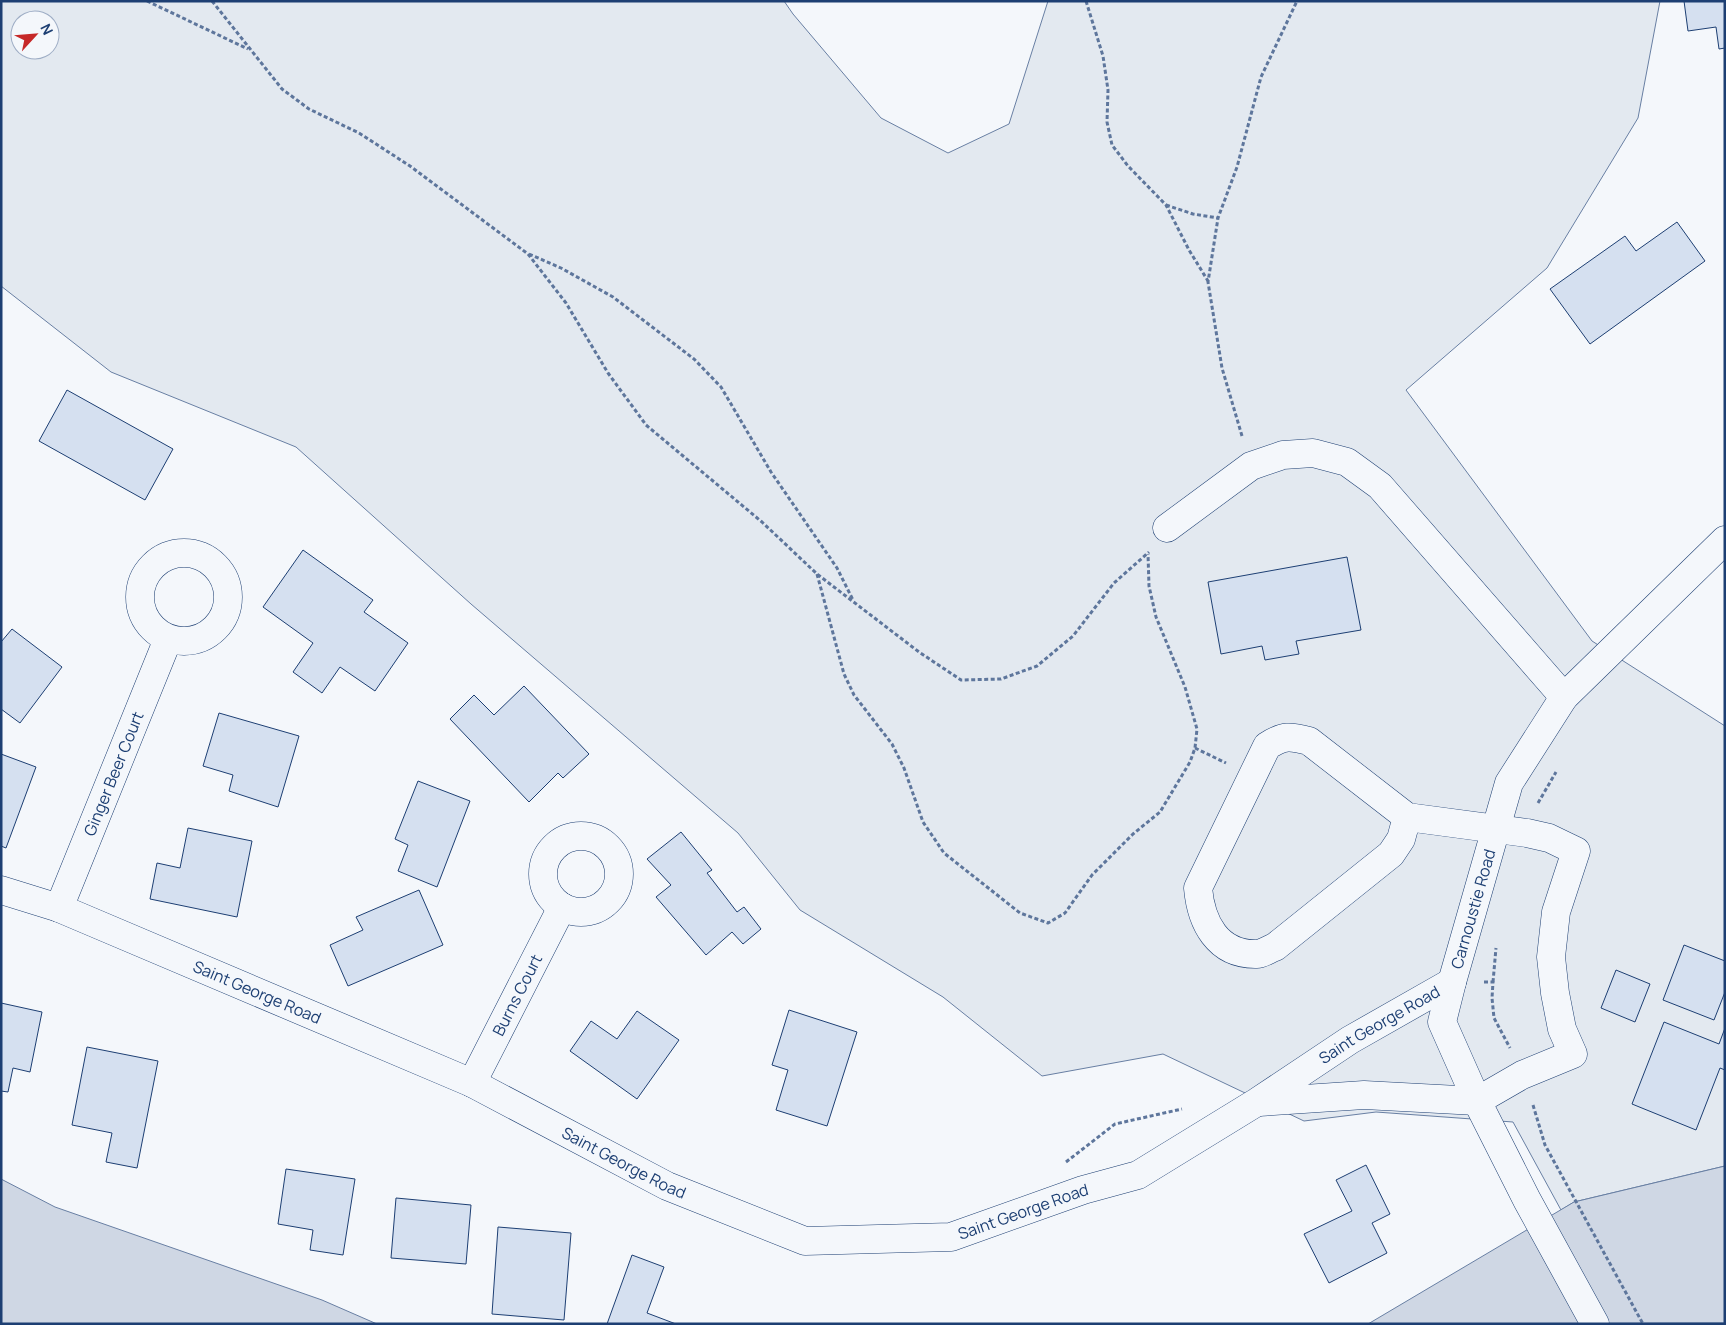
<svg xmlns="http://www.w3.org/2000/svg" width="1726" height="1325" font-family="Manrope,sans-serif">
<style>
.green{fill:#e3e9f0;stroke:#687fa3;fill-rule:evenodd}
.water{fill:#cfd7e4;stroke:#687fa3}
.building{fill:#d5e0f0;stroke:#1d3f73}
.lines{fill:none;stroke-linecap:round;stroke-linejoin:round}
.minor-casing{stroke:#1d3f73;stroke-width:29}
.path{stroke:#5e769c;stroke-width:3;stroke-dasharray:4 2.5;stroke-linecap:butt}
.minor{stroke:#f4f7fb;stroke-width:28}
.labels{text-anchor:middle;stroke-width:4;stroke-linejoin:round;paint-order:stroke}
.street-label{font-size:16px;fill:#1d3f73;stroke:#f4f7fb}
</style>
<rect width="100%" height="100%" fill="#f4f7fb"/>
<path class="green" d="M1,1H784L793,14L881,118L948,153L1009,124L1048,1H1660L1638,118L1547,268L1406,390L1592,641L1725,726V1166L1574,1202L1561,1210L1513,1122L1376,1112L1304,1121L1163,1054L1042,1076L943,997L800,910L738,833L471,604L296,447L111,372L1,286ZM20,20H50V50H20Z"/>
<g class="water">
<polygon points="1725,1166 1725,1323 1368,1324 1574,1202"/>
<polygon points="1,1179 55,1207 322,1300 377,1324 1,1324"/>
</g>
<g class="building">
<polygon points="1684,1 1725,1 1725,48 1719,49 1716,27 1688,31"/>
<polygon points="1677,222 1705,261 1590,344 1550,289 1625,236 1636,251"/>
<polygon points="67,390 173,449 145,500 39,441"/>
<polygon points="303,550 373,600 364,612 408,643 375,691 340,667 322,693 293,672 313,643 263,607"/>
<polygon points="1347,557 1361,630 1296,641 1299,654 1265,660 1262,646 1221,654 1208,582"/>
<polygon points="12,629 62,667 20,723 1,709 1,642"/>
<polygon points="524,686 589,754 563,778 558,773 529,802 450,719 474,695 494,715"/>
<polygon points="219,713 299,736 278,807 229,791 233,775 203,766"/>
<polygon points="1,754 36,767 6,848 1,846"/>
<polygon points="418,781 470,801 437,887 398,871 408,845 395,839"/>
<polygon points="188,828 252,841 237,917 150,899 157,863 180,868"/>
<polygon points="681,832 712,870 707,873 737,912 744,907 761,929 743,944 732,932 706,955 656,897 671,885 647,859"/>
<polygon points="419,890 443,945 348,986 330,945 363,930 356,917"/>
<polygon points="1684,945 1725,961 1725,992 1714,1020 1663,1000"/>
<polygon points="1616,970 1650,984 1635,1022 1601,1008"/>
<polygon points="1,1003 42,1012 30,1072 13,1068 8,1092 1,1091"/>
<polygon points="789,1010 857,1032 827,1126 776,1110 788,1070 772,1065"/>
<polygon points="637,1011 679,1040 637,1099 570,1051 591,1021 617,1039"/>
<polygon points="1664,1022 1719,1044 1725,1028 1725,1070 1720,1068 1696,1130 1632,1104"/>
<polygon points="87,1047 158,1061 137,1168 106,1162 112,1133 72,1125"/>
<polygon points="1366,1165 1390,1214 1372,1223 1387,1253 1329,1283 1304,1234 1352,1211 1336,1180"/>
<polygon points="286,1169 355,1179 343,1255 310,1250 313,1230 278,1224"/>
<polygon points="396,1198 471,1205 466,1264 391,1258"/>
<polygon points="498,1227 571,1233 564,1320 492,1314"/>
<polygon points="632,1255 664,1267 647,1313 676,1324 607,1324"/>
</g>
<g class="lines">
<g class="minor-casing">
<g id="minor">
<polyline points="1167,528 1251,466 1283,455 1313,453 1347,462 1380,486 1564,697"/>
<circle cx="184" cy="597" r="44"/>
<circle cx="581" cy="874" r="38"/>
<path id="s1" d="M1,890L59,908L472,1083L667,1186L805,1241L951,1237L1083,1190L1138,1175L1257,1102L1350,1040L1452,982"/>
<path id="s2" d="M59,908L168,639"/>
<path id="s3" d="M472,1083L562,907"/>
<path d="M1259,1102L1364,1095L1477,1101L1522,1075L1573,1054L1562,1029L1555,993L1551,957L1556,912L1576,851L1549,838L1527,833L1407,817L1309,741C1290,736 1284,735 1267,746L1198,888C1201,922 1217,955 1257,954C1262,954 1269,949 1275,947L1391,854L1401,839L1407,817"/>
<path id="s4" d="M1595,1324L1527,1200L1477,1101L1442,1022L1452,982L1509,783L1564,697L1725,540"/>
</g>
</g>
<g class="path">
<polyline points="147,1 248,49"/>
<polyline points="212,1 282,89 309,109 359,133 410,166 528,254 566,303 608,373 646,425 762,522 817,574 919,652 961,680 1001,679 1037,666 1073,636 1114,583 1149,552"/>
<polyline points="1086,1 1103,56 1108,90 1107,122 1112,145 1128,166 1166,205 1189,250 1208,281"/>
<polyline points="1166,205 1193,214 1218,218"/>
<polyline points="529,254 561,268 613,297 694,359 721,387 771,472 837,568 853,600"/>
<polyline points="1242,436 1222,368 1208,282 1218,218 1237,167 1261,77 1297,1"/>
<polyline points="817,574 844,674 854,695 892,744 904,768 923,822 944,853 1020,913 1048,923 1065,913 1092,875 1133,834 1160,812 1190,762 1195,748 1197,729 1185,687 1156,617 1149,586 1148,554"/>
<polyline points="1195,748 1226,763"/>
<polyline points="1538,803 1556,772"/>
<polyline points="1484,982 1493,982 1492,998 1494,1018 1510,1048"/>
<polyline points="1493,982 1496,948"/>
<polyline points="1533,1105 1545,1145 1643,1324"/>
<polyline points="1066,1162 1115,1124 1182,1109"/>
</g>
<use href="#minor" class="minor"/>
</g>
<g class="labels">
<g class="street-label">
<text dy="6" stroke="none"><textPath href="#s2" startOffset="145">Ginger Beer Court</textPath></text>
<text dy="6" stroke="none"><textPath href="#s4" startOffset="456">Carnoustie Road</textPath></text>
<text dy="6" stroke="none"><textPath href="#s1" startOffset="276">Saint George Road</textPath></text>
<text dy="6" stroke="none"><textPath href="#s3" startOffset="99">Burns Court</textPath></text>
<text dy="6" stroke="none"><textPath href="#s1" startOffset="1506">Saint George Road</textPath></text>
<text dy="6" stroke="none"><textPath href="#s1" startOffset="681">Saint George Road</textPath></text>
<text dy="6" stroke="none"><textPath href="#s1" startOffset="1101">Saint George Road</textPath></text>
</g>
</g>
<rect width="1726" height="1325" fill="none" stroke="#1d3f73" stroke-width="5"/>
<g transform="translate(35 35) rotate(64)"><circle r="24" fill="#f4f7fb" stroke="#9eadc5"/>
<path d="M0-4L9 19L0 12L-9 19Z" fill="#c62828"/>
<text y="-8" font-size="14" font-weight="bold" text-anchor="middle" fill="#1d3f73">N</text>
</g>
</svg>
